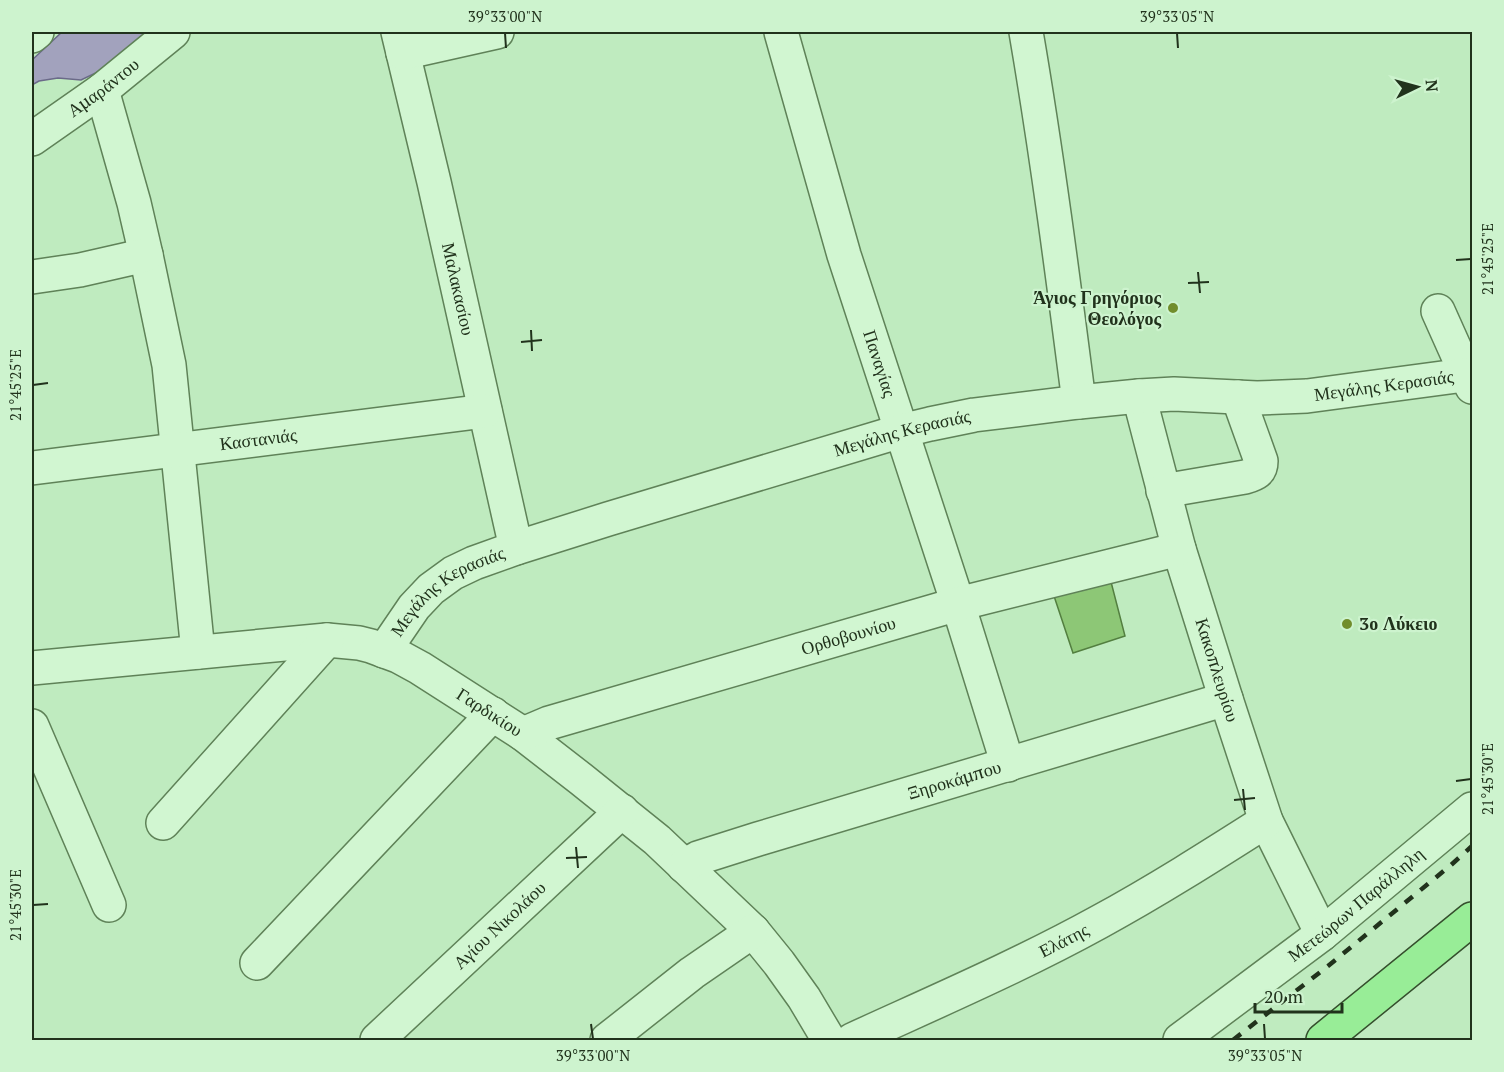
<svg xmlns="http://www.w3.org/2000/svg" width="1504" height="1072" font-family="'PT Serif',serif">
<style>
.water{fill:#a2a2bd;stroke:#6b6a89;stroke-width:1.5}
.building{fill:#8dc776;stroke:#537f40;stroke-width:1.5}
.lines{fill:none;stroke-linecap:round;stroke-linejoin:round}
.minor-casing{stroke:#5f8258;stroke-width:36}
.major-casing{stroke:#354f2d;stroke-width:36}
.minor{stroke:#d1f6d1;stroke-width:33}
.major{stroke:#98ed97;stroke-width:33}
.rail{stroke:#21321c;stroke-width:4.5;stroke-dasharray:10 10;stroke-linecap:butt}
.ticks{fill:none;stroke:#21321c;stroke-width:2}
.poi-dot{fill:#718d2c;stroke:#cdf3ce;stroke-width:2}
.labels{text-anchor:middle;stroke-width:4.5;stroke-linejoin:round;paint-order:stroke}
.street-label{font-size:18px;fill:#21321c;stroke:#cdf3ce}
.poi-label{font-size:18px;font-weight:bold;fill:#21321c;stroke:#cdf3ce;text-anchor:end}
.neatline{fill:none;stroke:#21321c;stroke-width:2}
.ticks-label{font-size:15px;text-anchor:middle;fill:#21321c}
</style>
<rect width="100%" height="100%" fill="#bfebbf"/>
<polygon class="water" points="62,32 150,32 102,70 81,80 58,78 39,81 32,85 32,60"/>
<polygon class="building" points="1110,578 1125,636 1073,653 1053,593"/>
<g class="lines">
<g class="minor-casing">
<g id="minor">
<path id="s1" d="M398,32L434,182L516,548"/>
<path id="s2" d="M781,32L844,255L958,604L1008,765"/>
<path d="M1026,32C1047,154 1063,278 1079,402"/>
<polyline points="32,36 37,32"/>
<polyline points="403,53 497,32"/>
<polyline points="102,90 134,203 146,255 169,365 198,652"/>
<path id="s3" d="M32,139L102,90L173,32"/>
<polyline points="32,277 80,270 146,255"/>
<polyline points="1438,311 1472,387"/>
<path id="s4" d="M1139,396L1179,549L1226,699L1266,821L1322,934"/>
<path id="s5" d="M32,468L485,411"/>
<path d="M1163,491L1245,477C1255,474 1261,472 1261,461L1238,397"/>
<path id="s6" d="M384,651L414,607L431,589L453,573L474,563L516,548L608,519L901,431L930,424L974,415L1079,402L1139,396L1174,394L1257,398L1307,396L1472,374"/>
<path id="s7" d="M32,668L327,640L359,643L371,646L398,656L420,668L523,734L581,779L657,840L753,931L779,963L804,998L829,1040"/>
<polyline points="32,726 109,905"/>
<path id="s8" d="M523,734L549,723L958,604L1179,549"/>
<polyline points="163,823 327,640"/>
<path id="s9" d="M684,866L698,858L758,839L1226,699"/>
<polyline points="257,963 493,714"/>
<path id="s10" d="M377,1040L622,811"/>
<polyline points="607,1040 692,973 753,931"/>
<path id="s11" d="M852,1040C935,1002 1019,966 1099,922C1156,891 1211,856 1266,821"/>
<path id="s12" d="M1180,1040L1322,934L1472,809"/>
</g>
</g>
<g class="major-casing">
<polyline id="major" points="1323,1040 1472,919"/>
</g>
<use href="#minor" class="minor"/>
<use href="#major" class="major"/>
<polyline class="rail" points="1233,1040 1328,966 1451,865 1472,846"/>
</g>
<path class="ticks" d="M505,33L506,48M1177,33L1178,48M1456,260L1471,259M1198,272L1200,293M1188,283L1209,282M531,330L532,351M521,342L542,340M33,385L48,383M1456,781L1471,779M1243,789L1245,810M1234,800L1255,798M576,847L578,868M566,858L587,857M33,905L48,904M591,1024L593,1039M1264,1024L1265,1039"/>
<g class="poi-dot">
<circle cx="1173" cy="308" r="6"/>
<circle cx="1347" cy="624" r="6"/>
</g>
<g class="labels">
<g class="street-label">
<text dy="6" stroke="none"><textPath href="#s3" startOffset="88">Αμαράντου</textPath></text>
<text dy="6" stroke="none"><textPath href="#s1" startOffset="264">Μαλακασίου</textPath></text>
<text dy="6" stroke="none"><textPath href="#s2" startOffset="346">Παναγίας</textPath></text>
<text dy="6" stroke="none"><textPath href="#s6" startOffset="1062">Μεγάλης Κερασιάς</textPath></text>
<text dy="6" stroke="none"><textPath href="#s6" startOffset="576">Μεγάλης Κερασιάς</textPath></text>
<text dy="6" stroke="none"><textPath href="#s5" startOffset="228">Καστανιάς</textPath></text>
<text dy="6" stroke="none"><textPath href="#s6" startOffset="90">Μεγάλης Κερασιάς</textPath></text>
<text dy="6" stroke="none"><textPath href="#s8" startOffset="340">Ορθοβουνίου</textPath></text>
<text dy="6" stroke="none"><textPath href="#s4" startOffset="285">Κακοπλευρίου</textPath></text>
<text dy="6" stroke="none"><textPath href="#s7" startOffset="477">Γαρδικίου</textPath></text>
<text dy="6" stroke="none"><textPath href="#s9" startOffset="284">Ξηροκάμπου</textPath></text>
<text dy="6" stroke="none"><textPath href="#s12" startOffset="222">Μετεώρων Παράλληλη</textPath></text>
<text dy="6" stroke="none"><textPath href="#s10" startOffset="168">Αγίου Νικολάου</textPath></text>
<text dy="6" stroke="none"><textPath href="#s11" startOffset="234">Ελάτης</textPath></text>
</g>
<g class="poi-label">
<text x="1161" y="304">Άγιος Γρηγόριος<tspan x="1161" dy="21">Θεολόγος</tspan></text>
<text x="1359" y="630" text-anchor="start">3ο Λύκειο</text>
</g>
</g>
<rect width="1504" height="1072" fill="none" stroke="#cdf3ce" stroke-width="66"/>
<g transform="translate(1417 87) rotate(85)" stroke="#cdf3ce" stroke-width="4.5" paint-order="stroke">
<path d="M0-4.5L10 22L0 15L-10 22Z" fill="#21321c"/>
<text y="-9" font-size="16" font-weight="bold" text-anchor="middle" fill="#21321c">N</text>
</g>
<path d="M1255 1003v9h87v-9" fill="none" stroke="#21321c" stroke-width="3"/>
<text x="1264" y="1003" font-size="18" fill="#21321c" stroke="#cdf3ce" stroke-width="4.5" paint-order="stroke">20 m</text>
<rect x="33" y="33" width="1438" height="1006" class="neatline"/>
<g class="ticks-label">
<text x="505" y="22">39°33'00"N</text>
<text x="1177" y="22">39°33'05"N</text>
<text transform="translate(1488 259) rotate(-90)" y="5">21°45'25"E</text>
<text transform="translate(16 385) rotate(-90)" y="5">21°45'25"E</text>
<text transform="translate(1488 779) rotate(-90)" y="5">21°45'30"E</text>
<text transform="translate(16 905) rotate(-90)" y="5">21°45'30"E</text>
<text x="593" y="1061">39°33'00"N</text>
<text x="1265" y="1061">39°33'05"N</text>
</g>
</svg>
